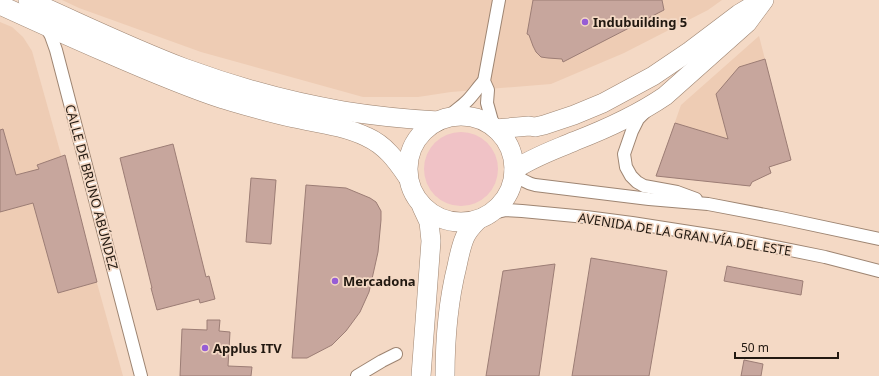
<svg xmlns="http://www.w3.org/2000/svg" width="879" height="376" font-family="'Noto Sans',sans-serif">
<style>
.built{fill:#eeccb4}
.green{fill:#f0c2c6}
.building{fill:#c7a69d;stroke:#9c7d75}
.lines{fill:none;stroke-linecap:round;stroke-linejoin:round}
.minor-casing{stroke:#9e8572;stroke-width:14}
.primary-casing{stroke:#9e8572;stroke-width:20}
.minor{stroke:#fff;stroke-width:12}
.primary{stroke:#fff;stroke-width:19}
.poi-dot{fill:#965dd5;stroke:#f4d9c5;stroke-width:1.5}
.labels{text-anchor:middle;stroke-width:3.5;stroke-linejoin:round;paint-order:stroke}
.poi-label{font-size:13px;font-weight:bold;fill:#221911;stroke:#f4d9c5;text-anchor:start}
.street-label{font-size:13px;fill:#221911;stroke:#f4d9c5}
</style>
<rect width="100%" height="100%" fill="#f4d9c5"/>
<g class="built">
<polygon points="62,0 722,0 708,10 624,53 551,84 451,92 418,97 363,97 201,52 79,8"/>
<polygon points="0,22 12,27 23,37 32,51 123,376 0,376"/>
<polygon points="759,36 791,160 769,167 771,173 752,182 750,186 656,176 681,105"/>
</g>
<circle class="green" cx="461" cy="169" r="37"/>
<g class="building">
<polygon points="533,0 662,0 664,10 563,62 562,59 548,58 541,57 536,52 533,46 529,35 527,34"/>
<polygon points="765,59 791,160 769,167 771,173 752,182 750,186 656,176 675,123 728,139 716,94 739,67"/>
<polygon points="3,129 16,175 39,169 37,165 65,155 97,282 58,293 33,203 0,212 0,130"/>
<polygon points="173,144 206,277 209,276 215,299 200,303 199,299 157,310 151,288 152,288 120,158"/>
<polygon points="251,178 276,180 271,244 246,242"/>
<polygon points="306,185 346,188 370,198 376,202 381,211 381,220 378,252 374,270 369,292 360,312 346,331 332,345 307,358 292,358"/>
<polygon points="591,258 667,271 649,376 572,376"/>
<polygon points="555,264 539,376 486,376 503,271"/>
<polygon points="727,266 803,281 801,295 724,281"/>
<polygon points="207,320 220,320 219,331 230,332 228,366 252,367 251,376 180,376 182,329 207,330"/>
<polygon points="744,360 763,364 761,376 741,376"/>
</g>
<g class="lines">
<g class="minor-casing">
<g id="minor">
<polyline points="45,25 51,36 56,50 141,376"/>
<polyline points="645,112 638,119 632,131 624,154 626,167 631,176 637,182 644,186 677,192 696,199"/>
<path d="M447,118C453,112 461,107 467,101C474,94 478,87 484,81"/>
<polyline points="494,128 487,103 488,90 484,81 499,0"/>
<path d="M514,173C520,179 526,183 535,185L649,199L708,204L781,218L879,239"/>
<polyline points="489,214 506,210 522,211 586,217 632,223 741,240 825,257 879,271"/>
<polyline points="357,376 382,361 396,354"/>
</g>
</g>
<g class="primary-casing">
<g id="primary">
<path d="M28,0C80,23 131,48 184,68C236,87 290,102 344,111C375,116 406,119 438,121"/>
<path d="M0,5C35,21 70,37 105,52C144,69 183,86 223,99C247,106 270,113 294,118C318,123 344,126 367,137C385,145 396,160 407,176"/>
<circle cx="461" cy="169" r="53"/>
<polyline points="496,129 529,126 535,127 544,125 574,115 603,103 653,76 690,51 739,14 749,8"/>
<path d="M514,170C533,157 554,150 575,141C606,129 637,115 665,96L747,23L764,0"/>
<polyline points="421,376 431,241 429,222 422,207"/>
<path d="M445,376C445,339 448,302 457,266C459,256 461,246 465,237C468,230 473,225 478,220"/>
</g>
</g>
<use href="#minor" class="minor"/>
<use href="#primary" class="primary"/>
</g>
<g class="poi-dot">
<circle cx="585" cy="22" r="4"/>
<circle cx="335" cy="281" r="4"/>
<circle cx="205" cy="348" r="4"/>
</g>
<g class="labels">
<g class="poi-label">
<text x="593" y="27">Indubuilding 5</text>
<text x="343" y="286">Mercadona</text>
<text x="213" y="353">Applus ITV</text>
</g>
<g class="street-label">
<text transform="translate(92 187) rotate(75)" y="5">CALLE DE BRUNO ABÚNDEZ</text>
<text transform="translate(685 234) rotate(9)" y="5">AVENIDA DE LA GRAN VÍA DEL ESTE</text>
</g>
</g>
<path d="M735 352v6h103v-6" fill="none" stroke="#221911" stroke-width="2"/>
<text x="741" y="352" font-size="12" fill="#221911" stroke="#f4d9c5" stroke-width="3" paint-order="stroke">50 m</text>
</svg>
